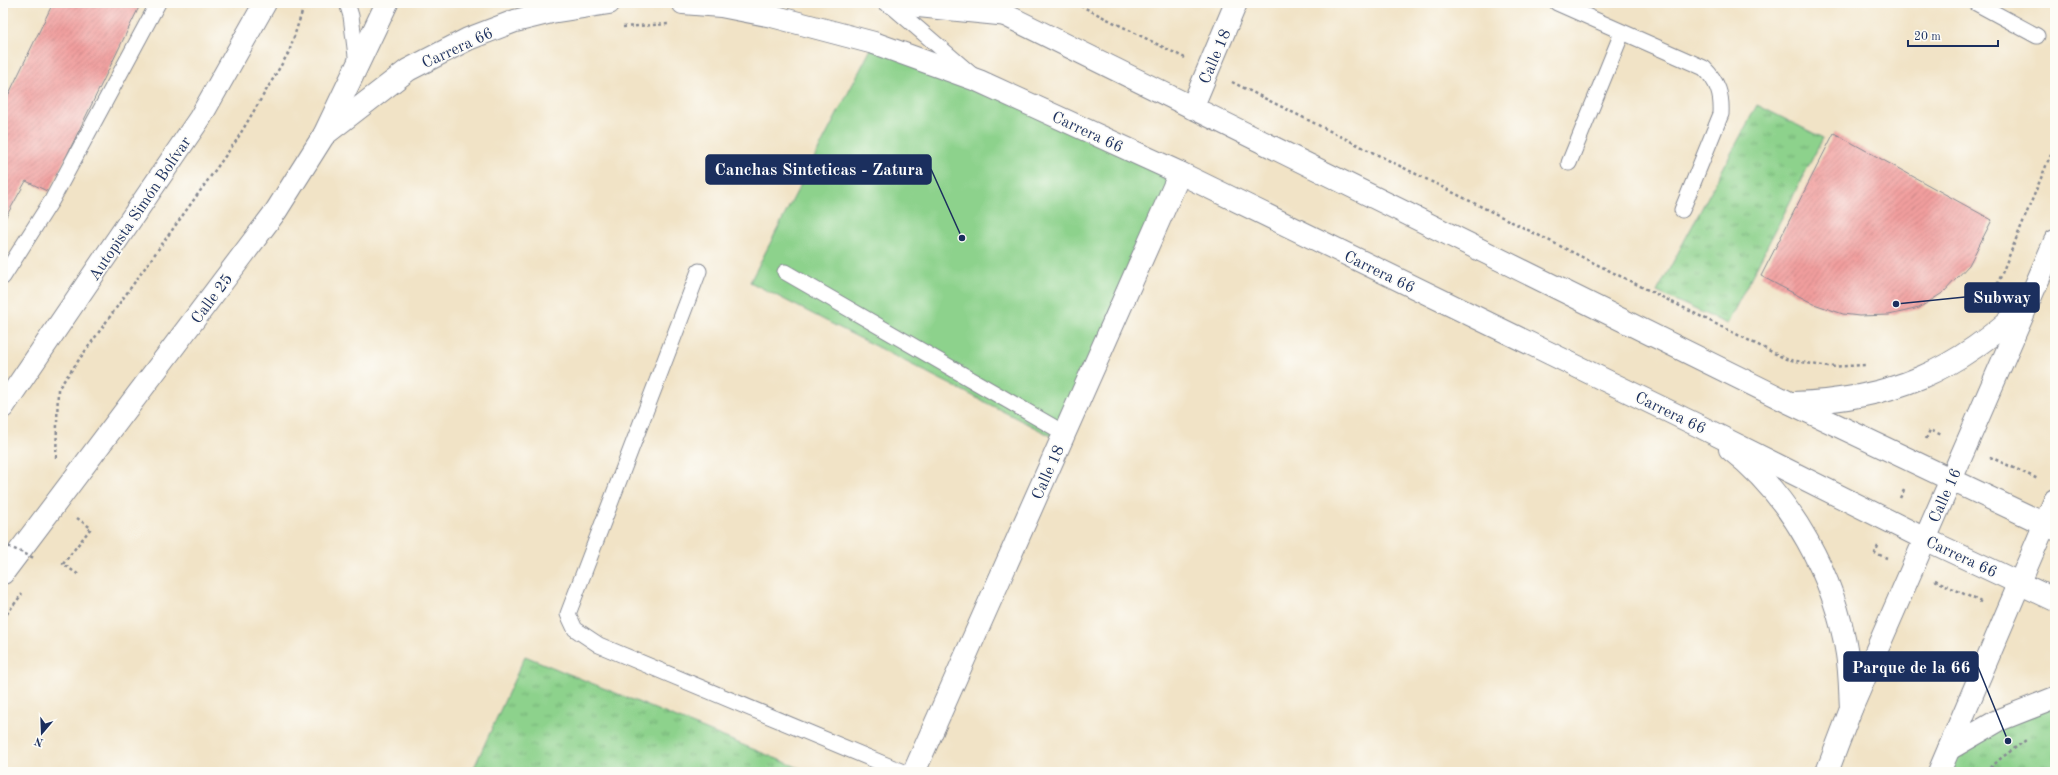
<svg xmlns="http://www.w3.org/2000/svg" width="2058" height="775" font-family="'Old Standard TT',serif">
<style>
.grass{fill:url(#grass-tufts);stroke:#548075}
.pitch{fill:#8dd28c;stroke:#548075}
.building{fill:url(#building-hatch)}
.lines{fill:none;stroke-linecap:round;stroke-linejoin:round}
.service-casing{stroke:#868992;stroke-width:17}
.minor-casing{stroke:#868992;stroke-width:24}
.tertiary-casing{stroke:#868992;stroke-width:24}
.secondary-casing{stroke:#868992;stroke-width:24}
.trunk-casing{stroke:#868992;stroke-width:24}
.path{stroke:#868992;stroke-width:2.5;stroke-dasharray:3 3;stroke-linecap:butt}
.service{stroke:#fff;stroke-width:15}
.minor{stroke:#fff;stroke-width:22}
.tertiary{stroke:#fff;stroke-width:22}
.secondary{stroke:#fff;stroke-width:22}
.trunk{stroke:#fff;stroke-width:22}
.path-bridge{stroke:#868992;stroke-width:2.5;stroke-dasharray:3 3;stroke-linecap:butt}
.labels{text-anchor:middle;stroke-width:3.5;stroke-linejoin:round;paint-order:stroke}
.street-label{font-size:16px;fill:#1b2f5e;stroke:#fdfcf7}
.leader{fill:none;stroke:#1b2f5e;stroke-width:1.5}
.callout-dot{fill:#1b2f5e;stroke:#fdfcf7;stroke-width:1.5}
.callout{fill:#1b2f5e;stroke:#1b2f5e;stroke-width:1.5}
.callout-label{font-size:17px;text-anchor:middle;font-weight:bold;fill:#fff}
</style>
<defs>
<pattern id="grass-tufts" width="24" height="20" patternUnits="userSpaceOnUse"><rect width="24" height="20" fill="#8dd28c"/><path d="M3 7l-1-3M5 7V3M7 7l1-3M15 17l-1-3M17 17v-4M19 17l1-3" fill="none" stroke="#72ab76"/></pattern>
<pattern id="building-hatch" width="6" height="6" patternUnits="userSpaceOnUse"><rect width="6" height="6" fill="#f19e9d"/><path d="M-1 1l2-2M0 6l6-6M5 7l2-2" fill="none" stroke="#c28183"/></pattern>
</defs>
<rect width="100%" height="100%" fill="#fdfcf7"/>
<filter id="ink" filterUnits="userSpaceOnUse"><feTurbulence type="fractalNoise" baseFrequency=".025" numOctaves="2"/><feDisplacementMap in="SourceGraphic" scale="8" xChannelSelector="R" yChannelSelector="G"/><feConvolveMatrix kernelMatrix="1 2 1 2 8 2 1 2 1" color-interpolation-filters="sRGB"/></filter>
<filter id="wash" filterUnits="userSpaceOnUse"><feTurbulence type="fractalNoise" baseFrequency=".012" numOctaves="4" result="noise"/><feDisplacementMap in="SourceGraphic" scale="16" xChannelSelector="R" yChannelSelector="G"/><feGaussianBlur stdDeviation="0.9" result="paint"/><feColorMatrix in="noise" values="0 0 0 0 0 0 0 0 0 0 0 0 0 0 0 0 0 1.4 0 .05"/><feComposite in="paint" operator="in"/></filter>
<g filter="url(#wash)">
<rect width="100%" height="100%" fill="#f1e3c6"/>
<g class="grass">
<polygon points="1757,105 1823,138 1727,324 1657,292"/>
<polygon points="525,656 809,772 472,772"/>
<polygon points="2055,698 2055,772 1939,772 1949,749"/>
</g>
<polygon class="pitch" points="874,43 1180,173 1061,441 750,282"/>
<g id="blocks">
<g class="building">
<polygon points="53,3 141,3 49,192 26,181 3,222 3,106"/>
<polygon points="1834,133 1992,220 1969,265 1944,292 1919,308 1889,315 1859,316 1843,314 1814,304 1761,276"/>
</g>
</g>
</g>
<g filter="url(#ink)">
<use href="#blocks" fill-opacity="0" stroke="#868992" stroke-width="1"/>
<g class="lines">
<g class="service-casing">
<g id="service">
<polyline points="347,3 351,16 357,64"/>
<polyline points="885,3 893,7 972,75"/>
<path d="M1557,3L1704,68C1718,82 1722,95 1721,114L1682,210"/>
<polyline points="1976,3 2037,36"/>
<polyline points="893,7 1003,18"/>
<polyline points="1569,163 1622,33"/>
<polyline points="699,271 568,614 575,629 599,645 903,772"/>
<polyline points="785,272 1064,433"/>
<polyline points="3,277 52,200 158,3"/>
</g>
</g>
<g class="minor-casing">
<g id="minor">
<polyline points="1192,108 1236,3"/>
<polyline points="914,772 1180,173"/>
</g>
</g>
<g class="tertiary-casing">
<g id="tertiary">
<polyline points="3,573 276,211 324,135 387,3"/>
<polyline points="1827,772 1851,709 2055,241"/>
<polyline points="1939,772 2055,500"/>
</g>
</g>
<g class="secondary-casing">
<g id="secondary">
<polyline points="683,3 721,6 772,16 874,43 979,81 1180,173 1701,427 1925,539 2055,600"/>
<polyline points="981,3 1790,403 2055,529"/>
<polyline points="324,135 408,70 468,39 515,21 551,12 609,3"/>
<path d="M1793,403C1891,400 1958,371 2028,303"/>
<path d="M1730,449C1792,497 1835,577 1847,654C1850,672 1850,691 1851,709"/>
<polyline points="1949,749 1999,720 2055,698"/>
</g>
</g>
<g class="trunk-casing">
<polyline id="trunk" points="3,407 200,118 265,3"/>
</g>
<g class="path">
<polyline points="1075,3 1185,58"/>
<polyline points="623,27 668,24"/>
<polyline points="1232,82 1786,359 1828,367 1865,365"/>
<polyline points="1974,312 1998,283 2055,144"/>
<polyline points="1926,439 1930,430 1942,435"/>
<polyline points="1990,457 2038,479"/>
<polyline points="56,458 58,389 236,141 289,52 305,3"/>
<polyline points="1900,498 1905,488"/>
<polyline points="77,518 91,528 63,564 79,575"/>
<polyline points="1878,546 1875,553 1887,558"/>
<polyline points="1935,580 1983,603"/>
<polyline points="3,619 22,594"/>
<polyline points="1986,772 2000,759 2026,740"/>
</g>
<use href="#service" class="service"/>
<use href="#minor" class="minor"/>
<use href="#tertiary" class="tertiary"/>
<use href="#secondary" class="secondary"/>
<use href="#trunk" class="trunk"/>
<polyline class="path-bridge" points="3,544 34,558"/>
</g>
</g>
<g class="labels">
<g class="street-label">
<text transform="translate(457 47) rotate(-25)" y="6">Carrera 66</text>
<text transform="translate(1214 56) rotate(-67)" y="6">Calle 18</text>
<text transform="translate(1088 131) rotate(25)" y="6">Carrera 66</text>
<text transform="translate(139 208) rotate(-56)" y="6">Autopista Simón Bolívar</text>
<text transform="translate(1380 271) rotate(26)" y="6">Carrera 66</text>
<text transform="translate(211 298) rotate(-53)" y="6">Calle 25</text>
<text transform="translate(1671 412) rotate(26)" y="6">Carrera 66</text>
<text transform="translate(1047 472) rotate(-66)" y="6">Calle 18</text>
<text transform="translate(1944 495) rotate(-66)" y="6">Calle 16</text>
<text transform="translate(1962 556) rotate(25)" y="6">Carrera 66</text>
</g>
</g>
<path class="leader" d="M962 238L931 169M1896 304L1965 297M2008 741L1978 667"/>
<g class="callout-dot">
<circle cx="962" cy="238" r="4"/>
<circle cx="1896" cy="304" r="4"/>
<circle cx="2008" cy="741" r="4"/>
</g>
<g class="callout">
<rect x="706" y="155" width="225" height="29" rx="4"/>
<rect x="1965" y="283" width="74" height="29" rx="4"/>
<rect x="1844" y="652" width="134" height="29" rx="4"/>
</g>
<g class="callout-label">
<text x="819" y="175">Canchas Sinteticas - Zatura</text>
<text x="2002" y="303">Subway</text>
<text x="1911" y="673">Parque de la 66</text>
</g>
<rect width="2058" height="775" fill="none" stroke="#fdfcf7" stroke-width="16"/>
<g transform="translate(42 733) rotate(199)" stroke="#fdfcf7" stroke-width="3" paint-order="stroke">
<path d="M0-3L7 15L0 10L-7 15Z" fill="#1b2f5e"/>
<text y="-6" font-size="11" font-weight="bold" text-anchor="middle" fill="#1b2f5e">N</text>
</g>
<path d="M1908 40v6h90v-6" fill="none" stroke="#1b2f5e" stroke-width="2"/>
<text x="1914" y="40" font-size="12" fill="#1b2f5e" stroke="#fdfcf7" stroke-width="3" paint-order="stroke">20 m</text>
</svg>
